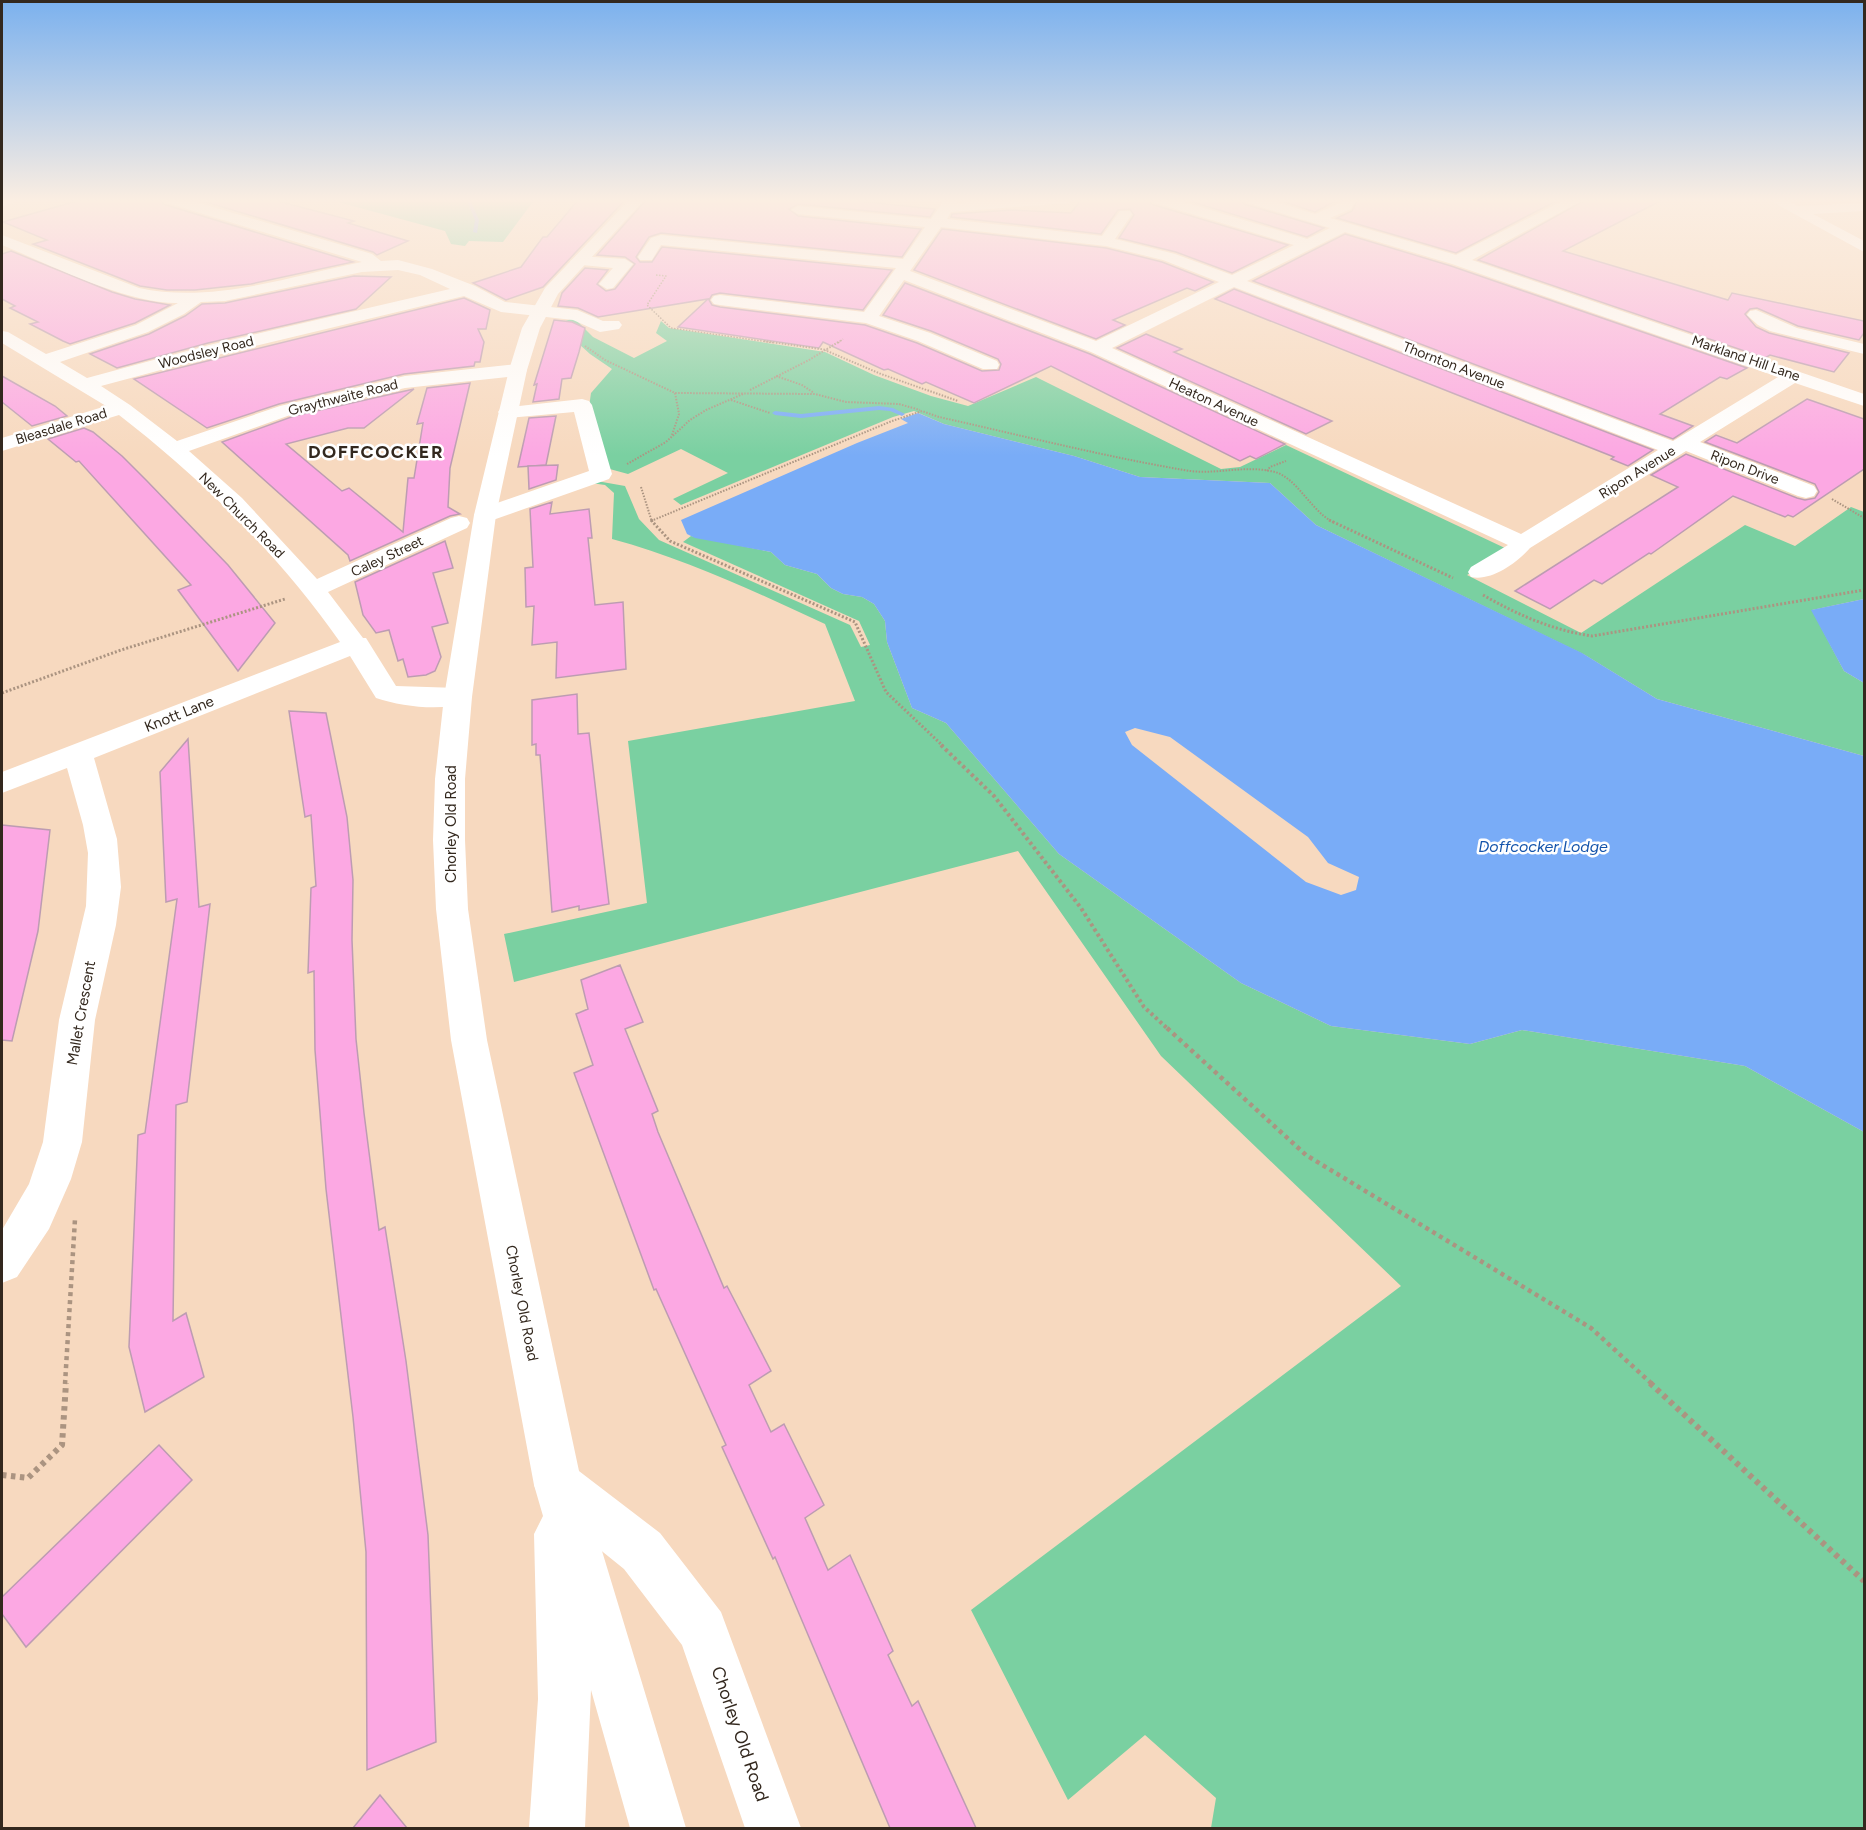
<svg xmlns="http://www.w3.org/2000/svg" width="1866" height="1830" font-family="Figtree,sans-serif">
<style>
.green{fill:#7ad0a1}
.water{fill:#79acf7;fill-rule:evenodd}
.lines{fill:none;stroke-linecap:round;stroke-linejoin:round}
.stream{fill:#79acf7;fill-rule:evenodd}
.building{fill:#fca8e3;stroke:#bd9cb2;stroke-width:1.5}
.path-far5{stroke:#ab9481;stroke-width:1.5;stroke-dasharray:1.5 1.5;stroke-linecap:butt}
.path-far4{stroke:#ab9481;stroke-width:2;stroke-dasharray:1.5 1.5;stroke-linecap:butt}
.path-far3{stroke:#ab9481;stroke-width:3;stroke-dasharray:2 2;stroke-linecap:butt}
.path-far2{stroke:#ab9481;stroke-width:4;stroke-dasharray:3 3;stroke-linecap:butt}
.path-far1{stroke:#ab9481;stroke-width:4.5;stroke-dasharray:4 4;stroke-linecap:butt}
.path{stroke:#ab9481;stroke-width:6;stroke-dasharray:4.5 4.5;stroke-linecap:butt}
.minor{fill:#fff;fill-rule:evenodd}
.major{fill:#fff;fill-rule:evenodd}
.labels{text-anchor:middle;stroke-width:5;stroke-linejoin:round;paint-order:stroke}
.far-street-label{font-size:14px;fill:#33281e;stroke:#fff}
.street-label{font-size:15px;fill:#33281e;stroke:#fff}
.water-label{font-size:16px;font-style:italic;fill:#1454ab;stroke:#fff}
.far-district-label{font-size:18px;font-weight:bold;letter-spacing:1.5px;fill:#33281e;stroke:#fff}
.near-street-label{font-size:18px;fill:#33281e;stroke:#fff}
</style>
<rect width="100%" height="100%" fill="#f7d9bf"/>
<g class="green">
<polygon points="327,199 535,199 503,242 469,241 465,246 451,244 445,231"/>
<polygon points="574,318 593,337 634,358 667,341 656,333 661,321 669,328 825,352 874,375 931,396 968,406 1036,377 1221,469 1240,467 1286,445 1507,549 1467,575 1581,633 1745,525 1795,546 1851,507 1864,512 1864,599 1812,610 1844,671 1864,683 1864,756 1657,699 1585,655 1316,525 1270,483 1140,477 1074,456 944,424 914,411 893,417 681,505 673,499 728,473 681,449 628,474 606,468 589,407 591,393 612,369 590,354 557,324"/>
<path d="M591,480L625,486L639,519L659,540L850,625L861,647L870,645L859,621L683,542L691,536L771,552L785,565L817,574L831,588L843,594L862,597L874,604L885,621L887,642L912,708L946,723L1059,854L1241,983L1331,1026L1470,1044L1522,1030L1745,1066L1864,1132V1828H1211L1216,1798L1145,1735L1068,1800L971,1610L1401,1286L1161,1056L1018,851L514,982L504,934L647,903L628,741L855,701L825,624C756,592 686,559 612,539L614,493L605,485L591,483Z"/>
</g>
<g class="water">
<path d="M918,413L944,424L1074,456L1140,477L1270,483L1316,525L1582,653L1657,699L1864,756V1132L1745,1066L1522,1030L1470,1044L1331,1026L1241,983L1059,854L946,723L912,708L887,642L885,621L874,604L862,597L843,594L831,588L817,574L785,565L771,552L695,538L687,534L681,520L857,443L908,423L901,419ZM1135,728L1170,737L1308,837L1328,863L1359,877L1356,890L1341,895L1306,882L1132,745L1125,732Z"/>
<polygon points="1864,599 1864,683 1844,671 1811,610"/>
</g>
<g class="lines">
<g class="stream">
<polygon points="466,199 470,199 479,220 477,233 473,232 475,220"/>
<polygon points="879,406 893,408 905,414 902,416 890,411 879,410 801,418 775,415 772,413 775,411 801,414"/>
</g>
</g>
<g class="building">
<polygon points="84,199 160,199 163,204 353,262 251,284 195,290 167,290 140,286 33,244 47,240 3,222"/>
<polygon points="196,199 270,199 354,221 348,223 408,241 377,255 373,252"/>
<polygon points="579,199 626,199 543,287 506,300 473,283 521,267 543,237 547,237"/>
<polygon points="647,199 837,199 935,209 930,217 798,204 789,209 798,216 921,229 902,257 661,233 649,237 636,257 640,262 652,262 662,247 892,270 863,310 720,293 712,295 709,300 712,305 720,307 865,325 917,343 982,371 999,370 1001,364 998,359 931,331 883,315 905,283 1090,354 1285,444 1256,459 1250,456 1240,461 1051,366 974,403 926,382 922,384 888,369 884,370 823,342 819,348 678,327 708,299 598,317 578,308 558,306 562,293 585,268 608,270 597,284 606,291 615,289 635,264 625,257 597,255"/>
<polygon points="1082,199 1148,199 1151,204 1288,245 1232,273 1176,252 1119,238 1134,215 1130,209 1118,210 1101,234 951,217 952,214 1012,210 1071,213"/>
<polygon points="1183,199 1241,199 1244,204 1324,228 1307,237"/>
<polygon points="1276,199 1339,199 1315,212"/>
<polygon points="1358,199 1560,199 1456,253 1337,218 1352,211"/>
<polygon points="1587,199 1664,199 1563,251 1728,300 1732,293 1864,321 1864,333 1859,340 1798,326 1757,308 1750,309 1745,314 1756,327 1769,333 1849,353 1834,372 1770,355 1765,358 1478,260"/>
<polygon points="942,229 1106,248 1162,262 1213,282 1195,291 1187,288 1113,320 1125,325 1096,339 914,270"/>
<polygon points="1345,234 1451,266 1747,368 1727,379 1720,377 1660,414 1693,426 1673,439 1253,281"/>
<polygon points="11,251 112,292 135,299 170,305 135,323 70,344 63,341 30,324 38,322 10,308 15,306 2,299 2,254"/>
<polygon points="354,276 391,277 356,309 208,343 117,368 90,354 149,334 185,316 202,304 225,303"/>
<polygon points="1234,289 1653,450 1628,466 1611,459 1614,457 1215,299"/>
<polygon points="464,298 490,310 486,329 478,329 484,342 480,362 475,362 474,366 404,374 279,404 207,428 134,379"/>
<polygon points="554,320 572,322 585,328 579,352 571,378 562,379 559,399 533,402 537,384 534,385"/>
<polygon points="1146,334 1182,349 1174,352 1332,421 1306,434 1117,348"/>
<polygon points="2,376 55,406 67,416 32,426 2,402"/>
<polygon points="470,383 450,468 448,507 460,514 450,516 350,561 348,555 222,442 294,416 414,389 364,428 348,428 286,444 342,491 349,488 403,532 408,478 414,478 423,423 417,424 427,388"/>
<polygon points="1807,399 1864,419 1864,469 1793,517 1788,515 1785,517 1733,496 1651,554 1649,553 1602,584 1594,580 1550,609 1515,591 1678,487 1651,475 1686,454 1797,498 1805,500 1815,498 1819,492 1815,484 1705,442 1716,435 1737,443"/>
<polygon points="556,416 546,465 518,467 529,418"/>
<polygon points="84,428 93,432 122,456 147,481 228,565 275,623 238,671 178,590 191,585 79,461 76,462 48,439"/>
<polygon points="558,465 556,480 529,489 528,466"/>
<polygon points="552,502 550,514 589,509 592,538 588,538 595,605 623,602 626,669 556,678 557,642 532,645 534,606 526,607 525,568 533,567 530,509"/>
<polygon points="445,541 453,568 433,573 448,623 432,627 441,657 435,671 426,675 408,677 403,659 398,661 389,630 376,633 363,615 355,582"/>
<polygon points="577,694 578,734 589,733 609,904 579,910 579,906 552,912 540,755 536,755 536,744 532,745 532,700"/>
<polygon points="289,711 326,713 347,817 353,880 352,940 356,1039 364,1113 379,1230 385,1227 406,1361 428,1535 436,1742 367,1770 366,1552 353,1417 326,1189 315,1050 314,971 308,973 311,888 316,886 311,815 305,817"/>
<polygon points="188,739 199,907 210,904 187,1102 176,1105 173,1321 186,1313 204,1377 145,1412 129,1347 138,1135 145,1133 177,899 166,902 160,772"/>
<polygon points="2,825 50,830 38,931 12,1041 2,1040"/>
<polygon points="620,965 643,1022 625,1029 658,1111 652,1114 658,1132 724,1288 727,1286 771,1371 749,1385 771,1432 784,1424 824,1505 805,1518 828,1570 850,1555 893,1651 888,1655 912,1706 918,1701 976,1828 890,1828 775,1557 773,1559 722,1447 726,1445 656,1289 654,1290 574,1073 593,1065 576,1014 588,1009 581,980"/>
<polygon points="159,1445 192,1480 26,1647 2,1614 2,1597"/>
<polygon points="380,1795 407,1828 353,1828"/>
</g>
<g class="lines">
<g class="path-far5">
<polyline points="656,275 666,276 647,305 671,328 775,343"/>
<polyline points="838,343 843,339"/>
</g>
<g class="path-far4">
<polyline points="764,341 827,350"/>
<polyline points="585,346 605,360 675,393 815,394 846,402 899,404 920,410"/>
<polyline points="827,351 881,374 958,401"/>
<polyline points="776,376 802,385 814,393"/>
<polyline points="750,390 809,360 840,341"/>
<polyline points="731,400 770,413"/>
<polyline points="672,435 679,414 675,393"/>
<polyline points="627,464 666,442 690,420 706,410 743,394"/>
<polyline points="1267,471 1270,467 1286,461"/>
<polyline points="641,487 652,522"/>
<polyline points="1832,499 1864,518"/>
<path d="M651,521L892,421L922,411L939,417C1020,435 1102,456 1184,470C1214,476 1245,464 1275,472C1297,478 1311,511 1333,522"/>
</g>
<g class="path-far3">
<polyline points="651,520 670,541 855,622 886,692 943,746"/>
<polyline points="1329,520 1453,578"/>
<polyline points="651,521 653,520"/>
<path d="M1483,595C1518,615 1552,630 1592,636L1864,590"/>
<polyline points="2,693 121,650 285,599"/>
</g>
<polyline class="path-far2" points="941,745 994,796 1081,908 1144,1007 1168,1029"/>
<g class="path-far1">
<polyline points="1167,1028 1306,1155 1591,1328 1652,1384"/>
<polyline points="65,1384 75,1219"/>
</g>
<g class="path">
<polyline points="1650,1383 1864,1581"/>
<polyline points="2,1475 28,1478 62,1445 66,1383"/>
</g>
<g class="minor">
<polygon points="2,199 20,199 2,207"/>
<path d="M162,199H186L372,254L381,261L398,260L432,269L475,286L505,302L577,310L603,321H619L622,325L619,329L600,332L573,320L501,312L464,296L213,356L101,386L130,405L177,441L280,406L405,376L518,364L525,366L527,370L525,374L518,376L405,388L293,414L189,451L242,498L317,579L451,518L459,516L467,518L470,523L467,528L328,592L363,638H366L396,686L458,688L468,691L472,697L468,703C440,711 403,707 376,698L350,656L94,758L117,839L121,887L116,925L95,1020L82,1142L71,1179L49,1229L17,1277L2,1283V1230L29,1184L43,1142L59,1020L86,906L88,853L83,825L67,768L2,793V772L340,642C278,554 203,480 119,415L2,451V438L106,406L2,343V331L8,332L46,354L136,325L178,303C127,304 51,265 2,245V235L139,288C213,304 290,276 362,262L164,202ZM398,270L420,275L450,289L209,345L87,378L60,362L148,332L184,314L201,302L225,301L362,272Z"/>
<path d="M945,199H960L957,203L1005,199H1075L1068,203L951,212L947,219L1102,236L1120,211H1130L1132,214L1115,239L1175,254L1232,275L1294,245L1152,202L1150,199H1174L1307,239L1330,228L1245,202L1243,199H1267L1315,214L1340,203L1342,199H1356L1351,209L1330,218L1456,255L1566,199H1585L1472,260L1864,394V406L1795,383L1700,442L1814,486L1817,491L1814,496L1806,498L1798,496L1686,451L1530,548C1518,562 1491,582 1471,577L1468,572L1471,567L1508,545L1091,352L904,280L879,316L930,333L997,361L999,365L997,369H983L918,341L866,323L720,305L714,304L711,300L714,296L720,295L864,312L896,268L661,245L652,260H640L638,257L651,238L661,235L903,259L925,227L798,214L791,210L798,206L931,219ZM941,227L1106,246L1163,260L1219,282L1096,341L910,271ZM1345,232L1452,264L1778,377L1673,441L1247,281ZM1234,287L1658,450L1521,534L1112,348Z"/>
<polygon points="1767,199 1786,199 1797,206 1864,203 1864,211 1813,214 1864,241 1864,252"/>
<polygon points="578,256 625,259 633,264 613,288 607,289 599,284 613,268 572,264 570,261"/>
<polygon points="1756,310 1797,328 1864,344 1864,354 1770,331 1758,325 1747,315 1750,311"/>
<polygon points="582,399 589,401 592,405 612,474 609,479 493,520 485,522 477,520 474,515 477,510 589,471 574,412 508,418 501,416 498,412 501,408"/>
<polygon points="558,1461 575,1468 660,1533 721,1612 801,1828 745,1828 682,1645 624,1569 541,1502 534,1485 541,1468"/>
</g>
<polygon class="major" points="630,199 645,199 558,294 540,328 527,370 496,515 472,697 465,779 465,840 468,909 487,1040 582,1485 686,1828 630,1828 591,1690 585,1828 529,1828 538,1699 534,1534 543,1516 534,1485 451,1040 436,909 433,840 435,779 444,697 474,515 509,370 522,328 545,288"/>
</g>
<linearGradient id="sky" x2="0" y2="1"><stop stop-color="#7bb1ee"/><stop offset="0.44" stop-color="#fbeee2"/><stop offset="1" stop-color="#fbeee2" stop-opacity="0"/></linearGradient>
<rect width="1866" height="456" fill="url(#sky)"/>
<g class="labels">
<g class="far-street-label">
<text transform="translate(206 352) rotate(-14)" y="5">Woodsley Road</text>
<text transform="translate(1746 358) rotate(19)" y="5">Markland Hill Lane</text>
<text transform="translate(1454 365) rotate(21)" y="5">Thornton Avenue</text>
<text transform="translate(343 397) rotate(-14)" y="5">Graythwaite Road</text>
<text transform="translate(1214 402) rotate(25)" y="5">Heaton Avenue</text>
<text transform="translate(61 426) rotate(-17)" y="5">Bleasdale Road</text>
<text transform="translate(1745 467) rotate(21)" y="5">Ripon Drive</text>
<text transform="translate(1637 472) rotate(-32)" y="5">Ripon Avenue</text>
<text transform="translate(242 515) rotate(45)" y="5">New Church Road</text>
<text transform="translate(387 556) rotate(-25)" y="5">Caley Street</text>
</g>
<g class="street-label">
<text transform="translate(179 714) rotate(-22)" y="5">Knott Lane</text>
<text transform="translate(451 824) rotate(-90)" y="5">Chorley Old Road</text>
<text transform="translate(81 1013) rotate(-80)" y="5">Mallet Crescent</text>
<text transform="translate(522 1303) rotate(79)" y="5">Chorley Old Road</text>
</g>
<g class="water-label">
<text x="1543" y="852">Doffcocker Lodge</text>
</g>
<g class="far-district-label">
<text x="376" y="458">DOFFCOCKER</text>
</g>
<g class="near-street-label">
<text transform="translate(740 1734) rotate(71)" y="6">Chorley Old Road</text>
</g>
</g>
<rect width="1866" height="1830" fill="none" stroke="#33281e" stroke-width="6"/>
</svg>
